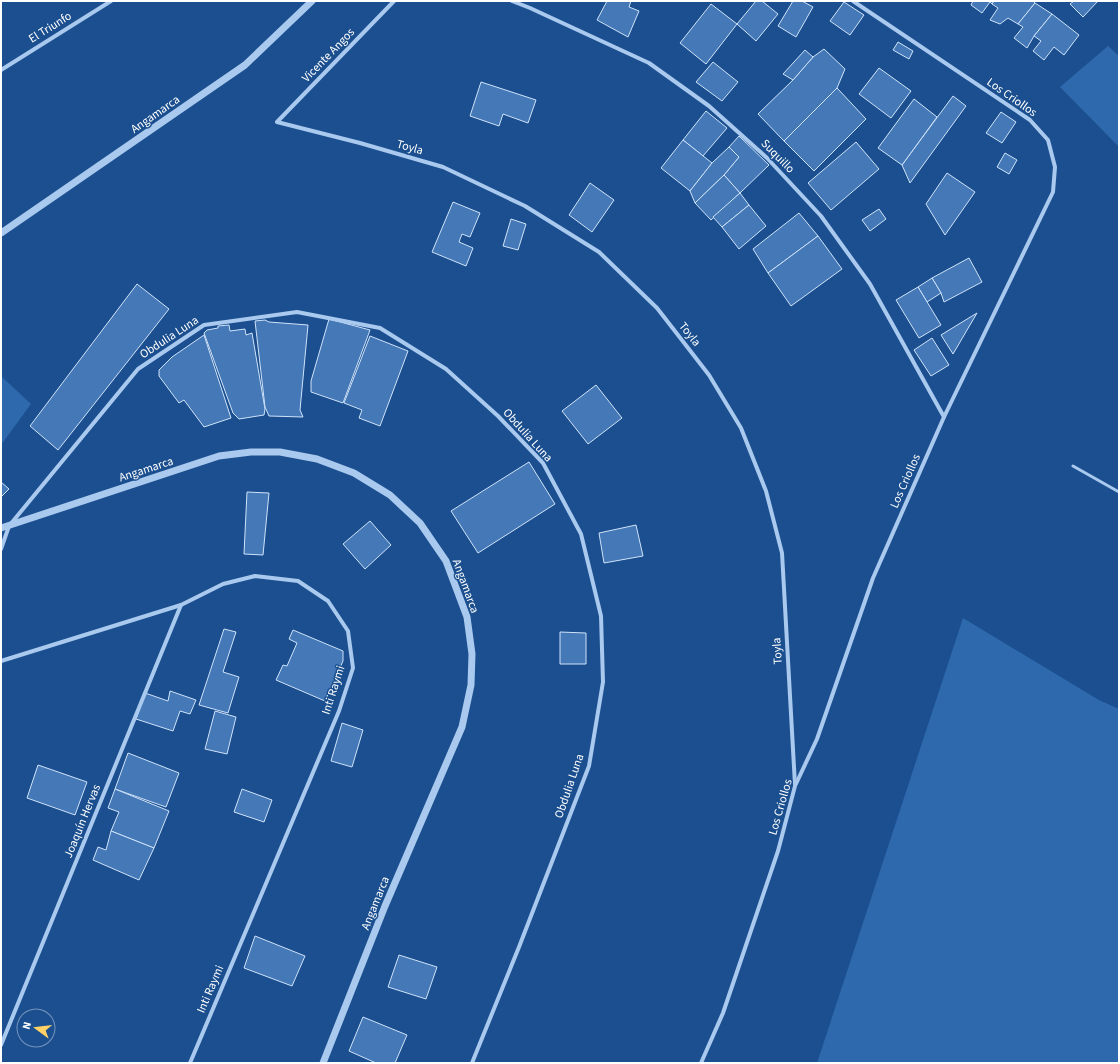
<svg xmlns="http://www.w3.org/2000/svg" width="1120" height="1064" font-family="'Source Sans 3',sans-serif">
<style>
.green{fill:#2e69ad}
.building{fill:#4478b7;stroke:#cfe3fa}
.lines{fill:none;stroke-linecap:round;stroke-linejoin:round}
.service{stroke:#a9c9ee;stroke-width:3}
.minor{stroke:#a9c9ee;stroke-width:4}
.tertiary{stroke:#a9c9ee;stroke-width:7}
.labels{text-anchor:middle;stroke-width:3;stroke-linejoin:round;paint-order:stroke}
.street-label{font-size:12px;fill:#fff;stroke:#1b4f8f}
</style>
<rect width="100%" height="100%" fill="#1b4f8f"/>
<g class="green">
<polygon points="1108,46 1119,56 1119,147 1060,87"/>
<polygon points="1,376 31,404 1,445"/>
<polygon points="963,618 1099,700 1119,709 1119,1063 817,1063"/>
</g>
<g class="building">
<polygon points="607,1 631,1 629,7 639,11 628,37 597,20"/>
<polygon points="756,1 762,1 778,14 756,41 737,24"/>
<polygon points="793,1 802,1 813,7 796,37 778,26"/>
<polygon points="973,1 994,1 992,4 990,2 982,13 971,5"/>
<polygon points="994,1 1033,1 1035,3 1018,24 1008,18 1000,24 990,20 998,8 992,4"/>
<polygon points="1074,1 1098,1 1083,17 1070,4"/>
<polygon points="844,2 864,15 850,35 830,21"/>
<polygon points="1035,3 1052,14 1034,36 1027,48 1014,38 1023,27 1018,24"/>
<polygon points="711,4 737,24 706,64 680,43"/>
<polygon points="1052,14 1079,35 1064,55 1054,47 1044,60 1033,51 1041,41 1034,36"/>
<polygon points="898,42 913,51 909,59 893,50"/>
<polygon points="824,49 845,69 837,88 784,141 758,114 793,80 813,57"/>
<polygon points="805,50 813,57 793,80 783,74"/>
<polygon points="713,62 738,82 722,101 696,82"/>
<polygon points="879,68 911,91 891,118 859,94"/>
<polygon points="481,82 536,100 528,123 503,114 499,126 470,116"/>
<polygon points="837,88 866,119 814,171 784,141"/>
<polygon points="953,96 966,106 910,183 902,165"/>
<polygon points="914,99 937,117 902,165 878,148"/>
<polygon points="706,111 727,128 703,156 683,140"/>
<polygon points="1001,112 1016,122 1002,143 986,133"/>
<polygon points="739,136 769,165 740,193 724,175 739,157 729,147"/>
<polygon points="683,140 712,163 690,191 661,168"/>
<polygon points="856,142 879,169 831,210 808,183"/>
<polygon points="729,147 739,157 724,175 695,203 690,191 712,163"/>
<polygon points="1005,153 1017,160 1009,174 997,167"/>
<polygon points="947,173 975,192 945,235 926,204"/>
<polygon points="724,175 740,193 711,220 695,203"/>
<polygon points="590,183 614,200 592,232 569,215"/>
<polygon points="740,193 749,205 722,227 713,217"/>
<polygon points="453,202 480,213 470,237 462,234 459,242 473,248 466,266 432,252"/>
<polygon points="749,205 766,226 739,249 722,227"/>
<polygon points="879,209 886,219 870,231 862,220"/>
<polygon points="799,213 818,236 768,273 753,249"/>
<polygon points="511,219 526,224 518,250 503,246"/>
<polygon points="818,236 842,269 791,306 768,273"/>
<polygon points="969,258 982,282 944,302 941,293 932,278"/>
<polygon points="932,278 941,293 927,302 918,287"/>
<polygon points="137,284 169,309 58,450 30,426"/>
<polygon points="918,287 941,325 919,338 896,300"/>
<polygon points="977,313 953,354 941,335"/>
<polygon points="329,319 370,330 343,403 311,392 311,381"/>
<polygon points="265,320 269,322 308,325 300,410 303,417 269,416 265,407 255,321"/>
<polygon points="229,325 230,331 245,329 246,335 252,333 265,409 264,415 239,419 233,413 204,333 207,330 218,328 218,326"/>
<polygon points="204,335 231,418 204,427 184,400 179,403 159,376 159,370 172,357"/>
<polygon points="370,336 408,351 380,426 359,418 362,410 344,403"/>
<polygon points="932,338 949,365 931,376 914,350"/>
<polygon points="596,385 622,418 588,444 562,411"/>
<polygon points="529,462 555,504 478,553 451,511"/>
<polygon points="1,482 9,489 1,497"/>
<polygon points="247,492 269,493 263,555 244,554"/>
<polygon points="370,521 391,545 365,569 343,544"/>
<polygon points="636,525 643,556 604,563 599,533"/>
<polygon points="224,629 236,632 223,672 239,677 228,713 199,705"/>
<polygon points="293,630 343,651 343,661 325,701 276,680 283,665 287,666 297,643 289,639"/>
<polygon points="560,632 586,633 586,664 560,664"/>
<polygon points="170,691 196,700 190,714 180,711 173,731 136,719 145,693 168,701"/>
<polygon points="215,711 236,717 227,754 205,749"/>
<polygon points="342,723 363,730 352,767 331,761"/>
<polygon points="128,753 179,773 166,807 115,789"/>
<polygon points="38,765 87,782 75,815 27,798"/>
<polygon points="115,789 169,811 154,848 111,831 119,812 108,808"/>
<polygon points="242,789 272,800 264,822 234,812"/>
<polygon points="111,831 154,848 139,880 93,860 98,847 106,850"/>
<polygon points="255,936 305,956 292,986 244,968"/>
<polygon points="399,955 437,967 426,999 388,987"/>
<polygon points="363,1017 407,1035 395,1063 376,1063 349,1051"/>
</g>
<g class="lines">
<polyline class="service" points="1073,466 1119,492"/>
<g class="minor">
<polyline points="394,1 277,122 360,143 443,167 525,206 599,252 657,308 709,375 741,428 766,491 782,553 795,785"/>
<polyline points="512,1 530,8 649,63 709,106 767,158 821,216 870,284 944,417"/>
<polyline points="1,70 111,1"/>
<polyline points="1,549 9,526 138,369 204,325 297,312 380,328 446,369 498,416 543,463 581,534 601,616 603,682 589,766 519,947 472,1063"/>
<polyline points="1,661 181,605 223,584 255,576 298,581 328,601 348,631 353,668 339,711 190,1063"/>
<polyline points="1,1045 181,605"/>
<polyline points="701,1063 723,1013 778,851 795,786 817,739 873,578 944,417 1053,192 1055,167 1048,140 1030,120 853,1"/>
</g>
<g class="tertiary">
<polyline points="1,233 245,65 312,1"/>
<polyline points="1,528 219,456 251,452 280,452 317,459 354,473 390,495 420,523 446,561 467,617 472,654 471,685 462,727 385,906 323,1063"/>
</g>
</g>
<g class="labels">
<g class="street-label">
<text transform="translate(50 27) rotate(-32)" y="4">El Triunfo</text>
<text transform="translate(328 55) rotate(-46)" y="4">Vicente Angos</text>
<text transform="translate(1012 97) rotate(35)" y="4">Los Criollos</text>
<text transform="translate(155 114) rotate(-35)" y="4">Angamarca</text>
<text transform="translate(410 147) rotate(16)" y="4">Toyla</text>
<text transform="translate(778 156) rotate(45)" y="4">Suquillo</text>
<text transform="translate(690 334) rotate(52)" y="4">Toyla</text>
<text transform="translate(169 337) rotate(-33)" y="4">Obdulia Luna</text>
<text transform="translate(528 435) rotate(48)" y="4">Obdulia Luna</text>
<text transform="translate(146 469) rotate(-18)" y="4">Angamarca</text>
<text transform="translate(905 481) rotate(-66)" y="4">Los Criollos</text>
<text transform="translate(466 586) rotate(70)" y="4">Angamarca</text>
<text transform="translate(777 651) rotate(-93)" y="4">Toyla</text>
<text transform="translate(333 690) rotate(-72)" y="4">Inti Raymi</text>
<text transform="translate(569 786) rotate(-71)" y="4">Obdulia Luna</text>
<text transform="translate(780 807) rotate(-74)" y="4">Los Criollos</text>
<text transform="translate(82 821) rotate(-68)" y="4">Joaquín Hervas</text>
<text transform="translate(375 903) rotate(-68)" y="4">Angamarca</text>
<text transform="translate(210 989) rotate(-67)" y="4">Inti Raymi</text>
</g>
</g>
<rect width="1120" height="1064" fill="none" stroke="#ffffff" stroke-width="4"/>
<g transform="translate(36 1028) rotate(285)"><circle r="19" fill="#1b4f8f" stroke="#7695bc"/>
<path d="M0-3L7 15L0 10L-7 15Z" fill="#ffd166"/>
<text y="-6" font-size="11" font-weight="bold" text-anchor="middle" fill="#ffffff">N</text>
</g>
</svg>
